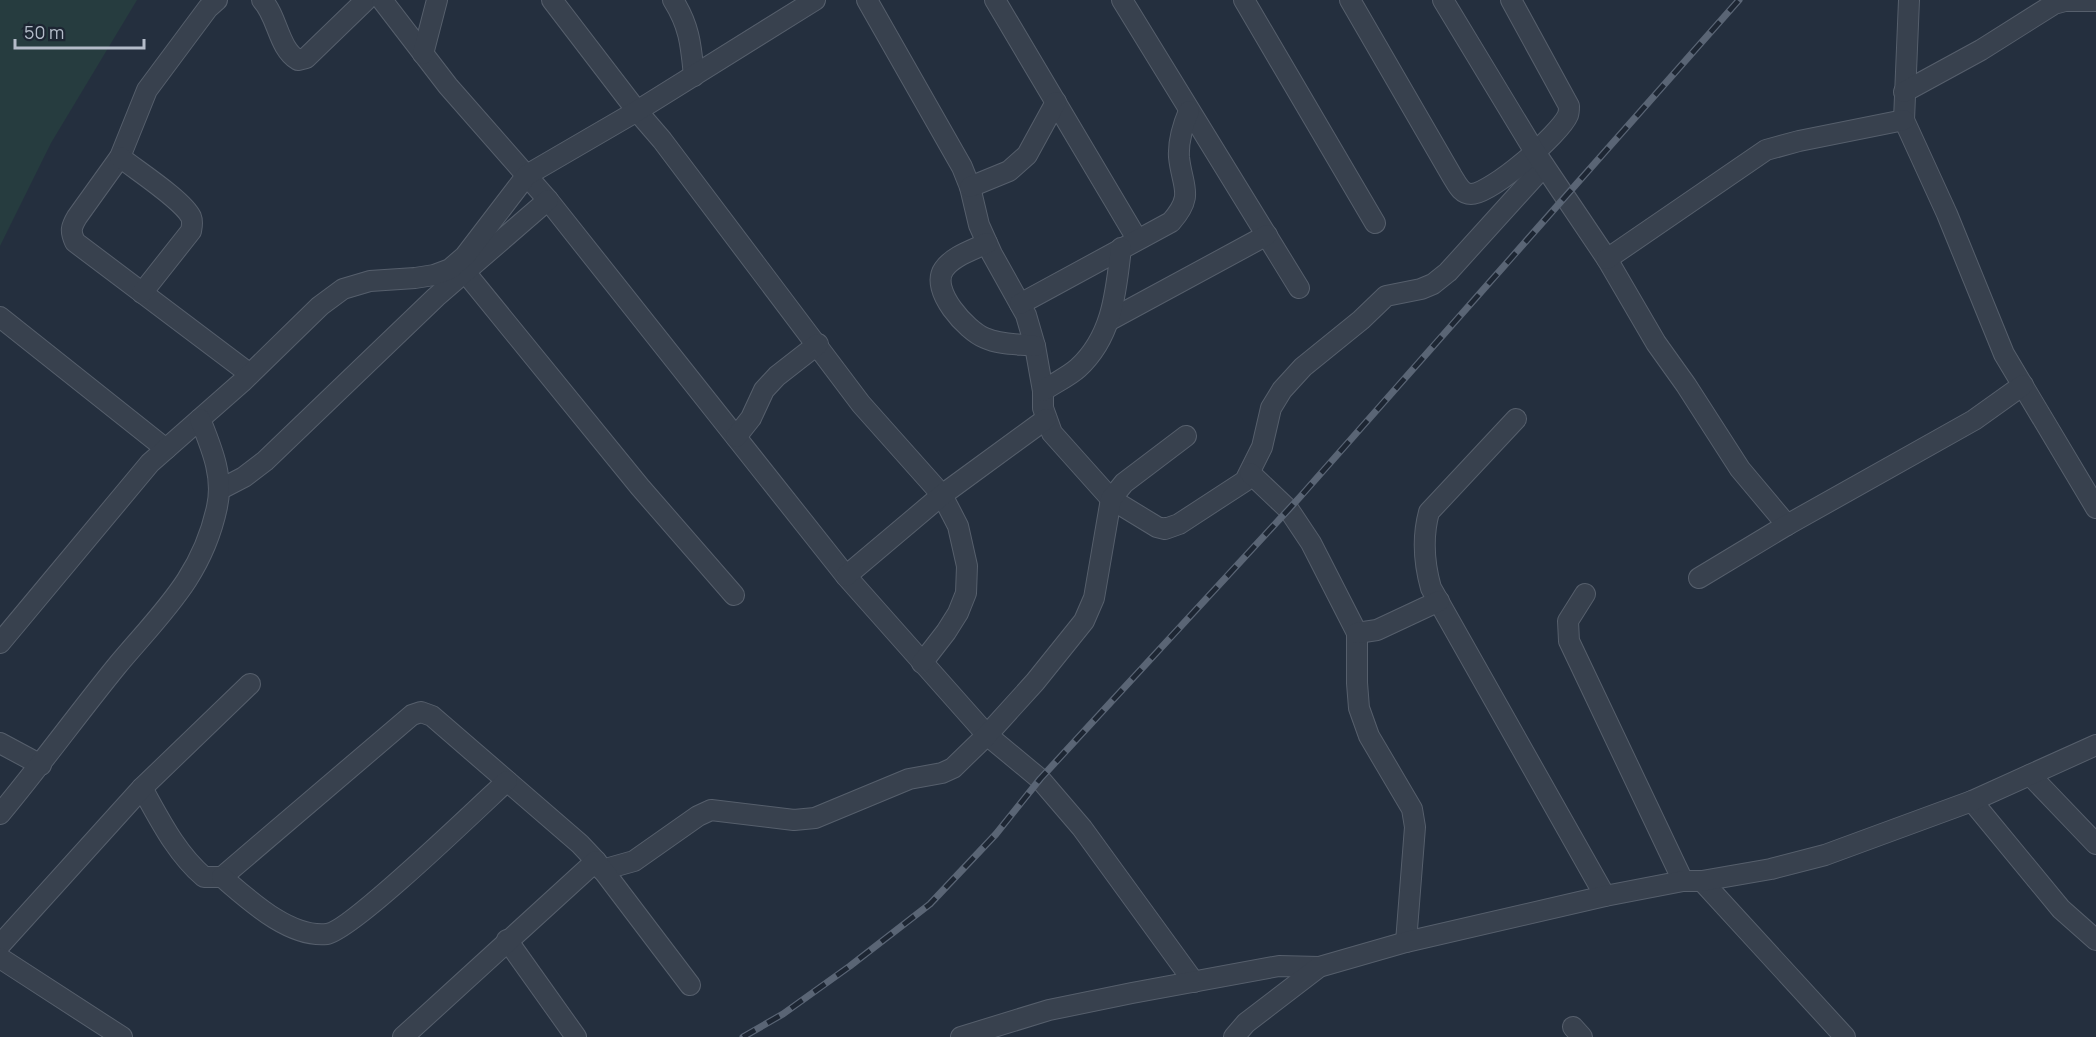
<svg xmlns="http://www.w3.org/2000/svg" width="2096" height="1037" font-family="Manrope,sans-serif">
<style>
.green{fill:#263c3f}
.lines{fill:none;stroke-linecap:round;stroke-linejoin:round}
.street-casing{stroke:#565f6c;stroke-width:22}
.street{stroke:#38414e;stroke-width:20}
.rail-casing{stroke:#5a6575;stroke-width:7}
.rail{stroke:#1d2633;stroke-width:4.5;stroke-dasharray:14;stroke-linecap:butt}
</style>
<rect width="100%" height="100%" fill="#242f3e"/>
<polygon class="green" points="0,0 137,0 51,143 0,246"/>
<g class="lines">
<g class="street-casing">
<g id="street">
<path d="M217,0L208,8L147,90L120,157L77,217C71,227 70,231 75,242L250,374"/>
<path d="M262,0C278,17 278,48 298,60L306,58L366,0"/>
<polyline points="382,0 448,86 548,200 846,576 987,735 1040,779 1082,828 1194,982"/>
<polyline points="552,0 637,111 662,140 861,404 942,495 958,526 967,566 966,593 958,613 946,632 922,663"/>
<path d="M673,0C690,27 691,46 694,76"/>
<polyline points="867,0 962,167 970,187 979,225 992,254 1026,315 1035,346 1043,391 1043,408 1052,433 1111,499 1157,527 1165,529 1179,524 1245,481 1262,447 1271,408 1282,390 1303,367 1361,320 1386,296 1421,289 1433,284 1448,272 1544,166"/>
<polyline points="995,0 1137,239"/>
<polyline points="1122,0 1299,288"/>
<polyline points="1244,0 1375,223"/>
<path d="M1350,0L1452,176C1457,184 1461,194 1471,194C1491,194 1560,134 1568,115C1569,112 1569,109 1569,106L1511,0"/>
<polyline points="1443,0 1535,152 1607,259 1656,343 1686,385 1740,469 1787,525"/>
<polyline points="1909,0 1904,120 1947,214 2004,354 2096,508"/>
<polyline points="423,54 437,0"/>
<polyline points="1904,92 1981,50 2054,4 2065,1 2096,1"/>
<path d="M120,157C136,170 183,200 191,217C193,222 192,226 191,231L142,293"/>
<polyline points="970,187 1009,171 1027,155 1056,102"/>
<path d="M987,243C973,250 953,256 944,269C929,290 967,331 985,338C1000,345 1019,344 1035,346"/>
<polyline points="1607,259 1766,150 1799,141 1904,120"/>
<polyline points="465,272 640,487 734,595"/>
<path d="M1020,304L1171,222C1195,195 1182,187 1179,157C1178,141 1183,125 1189,111"/>
<polyline points="0,317 166,449"/>
<polyline points="1110,320 1267,235"/>
<path d="M1043,391C1054,383 1068,377 1078,368C1113,336 1116,291 1121,248"/>
<path d="M1516,419L1429,512C1422,538 1424,563 1431,588L1605,896"/>
<polyline points="736,437 751,418 764,390 777,376 818,344"/>
<polyline points="1250,473 1289,510 1311,543 1357,633 1357,683 1359,708 1369,736 1412,809 1415,827 1406,942"/>
<polyline points="219,490 244,477 265,461 436,297 548,200"/>
<polyline points="846,576 942,495 1046,419"/>
<polyline points="1699,578 1787,525 1974,420 2023,385"/>
<polyline points="1585,594 1568,621 1569,641 1683,881"/>
<polyline points="1357,633 1377,630 1439,601"/>
<polyline points="0,643 150,463 242,382 320,306 343,289 370,281 415,278 434,275 450,269 465,256 527,175 637,111 815,0"/>
<polyline points="0,743 41,765"/>
<polyline points="2030,775 2096,844"/>
<path d="M142,788C160,820 176,853 204,877H222L412,715L421,712L432,716L580,844L596,861"/>
<polyline points="1972,801 2061,909 2096,940"/>
<path d="M0,814C40,766 77,715 116,667C160,614 202,578 217,507C224,476 211,447 200,419"/>
<polyline points="602,870 634,861 698,816 711,810 794,820 815,818 909,779 942,773 953,768 987,735 1035,682 1084,621 1094,598 1111,499 1124,483 1186,436"/>
<path d="M222,877C249,900 289,938 327,934C351,931 481,805 507,781"/>
<polyline points="1702,881 1845,1037"/>
<polyline points="507,940 576,1037"/>
<polyline points="0,945 142,788 250,684"/>
<polyline points="0,958 122,1037"/>
<polyline points="1573,1027 1582,1037"/>
<polyline points="403,1037 596,861 690,985"/>
<polyline points="961,1037 1049,1010 1132,993 1279,966 1319,967"/>
<polyline points="1234,1037 1246,1023 1319,967 1406,942 1605,896 1683,881 1702,881 1771,869 1825,855 1972,801 2096,745"/>
</g>
</g>
<use href="#street" class="street"/>
<g class="rail-casing">
<polyline id="rail" points="743,1037 783,1014 850,966 930,904 996,834 1040,779 1300,497 1739,0"/>
</g>
<use href="#rail" class="rail"/>
</g>
<path d="M15 39v9h129v-9" fill="none" stroke="#b4bcc9" stroke-width="3"/>
<text x="24" y="39" font-size="18" fill="#b4bcc9" stroke="#1d2633" stroke-width="4.5" paint-order="stroke">50 m</text>
</svg>
